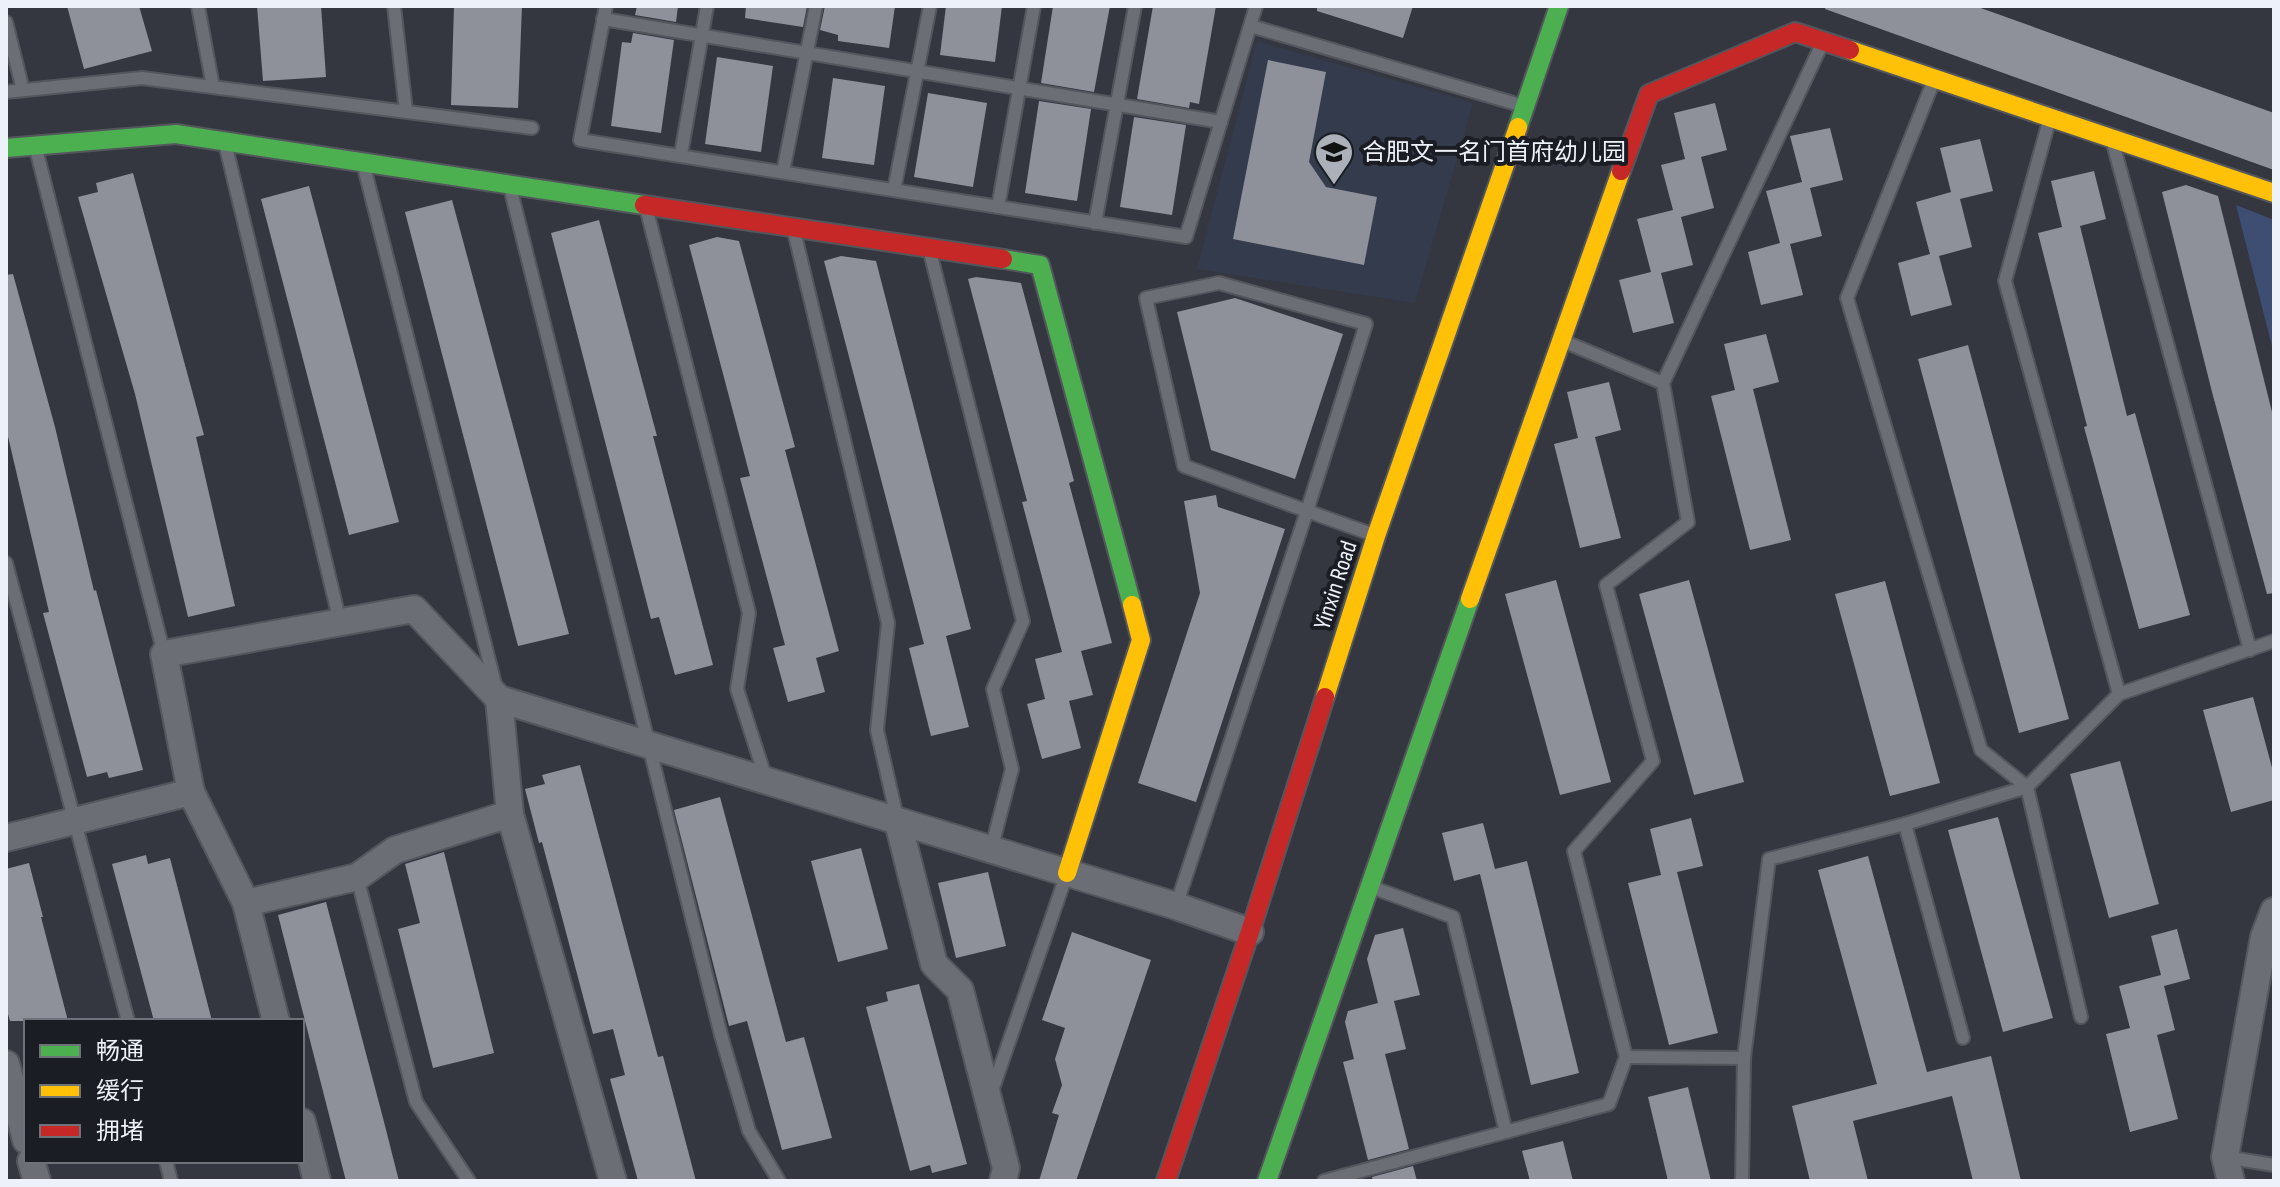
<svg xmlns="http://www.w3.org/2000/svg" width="2280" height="1187" font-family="'Sofia Sans Condensed','Noto Sans SC',sans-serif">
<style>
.built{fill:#343b4d}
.green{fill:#3e4d72}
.building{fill:#8e919a}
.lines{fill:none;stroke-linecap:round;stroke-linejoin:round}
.lane-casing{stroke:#53565c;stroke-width:16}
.street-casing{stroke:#53565c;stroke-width:30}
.fast-casing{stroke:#53565c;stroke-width:22}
.slow-casing{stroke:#53565c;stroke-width:22}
.jam-casing{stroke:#53565c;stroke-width:22}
.lane{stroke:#6b6e74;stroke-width:12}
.street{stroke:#6b6e74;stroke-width:26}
.fast{stroke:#4caf50;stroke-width:18}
.slow{stroke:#ffc107;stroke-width:18}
.jam{stroke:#c62828;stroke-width:18}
.labels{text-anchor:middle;stroke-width:8;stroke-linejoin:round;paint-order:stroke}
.poi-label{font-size:24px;fill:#edf1fa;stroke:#1a1d23;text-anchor:start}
.street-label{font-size:24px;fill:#edf1fa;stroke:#1a1d23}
</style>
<rect width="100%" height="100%" fill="#34373f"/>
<polygon class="built" points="1257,41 1473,103 1415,303 1197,269"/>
<polygon class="green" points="2236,205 2274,220 2274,354"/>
<g class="building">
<polygon points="67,6 139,6 152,51 84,69"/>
<polygon points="257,6 321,6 326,77 263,81"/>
<polygon points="454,6 522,6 518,108 451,105"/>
<polygon points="637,6 678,6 676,22 635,15"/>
<polygon points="746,6 807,6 803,27 745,18"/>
<polygon points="825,6 895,6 889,48 838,41 838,35 820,30"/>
<polygon points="946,6 1002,6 995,62 940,55"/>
<polygon points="1053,6 1110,6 1094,92 1041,83"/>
<polygon points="1153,6 1216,6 1199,104 1190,102 1189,108 1137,99"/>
<polygon points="1317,6 1413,6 1403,38 1317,11"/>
<polygon points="1826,6 1975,6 2274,113 2274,170 1825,9"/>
<polygon points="633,33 674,40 661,133 611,126 622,42 631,43"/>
<polygon points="717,57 773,66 761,152 705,144"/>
<polygon points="1268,60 1326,72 1309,162 1326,187 1377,197 1364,265 1233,239"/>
<polygon points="833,78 885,86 874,165 822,158"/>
<polygon points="928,93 987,103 973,187 914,177"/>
<polygon points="1039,101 1091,109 1077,201 1025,193"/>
<polygon points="1715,103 1727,150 1701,157 1714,208 1681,217 1693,265 1661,273 1674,323 1633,333 1619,280 1651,272 1637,219 1673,210 1661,165 1685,159 1674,113"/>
<polygon points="1134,117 1186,125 1172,215 1120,207"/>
<polygon points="1830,128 1843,180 1810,188 1822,236 1790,244 1803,295 1761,305 1748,252 1780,243 1766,191 1802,182 1790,136"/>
<polygon points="1980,139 1993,191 1960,199 1972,247 1939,256 1952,305 1911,316 1898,263 1930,254 1916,202 1951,192 1940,148"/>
<polygon points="2094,171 2106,219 2080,226 2127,416 2135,413 2190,615 2139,629 2084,427 2087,426 2038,233 2062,227 2051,181"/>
<polygon points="133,173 204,435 196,437 235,606 188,617 135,394 78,197 98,192 96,183"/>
<polygon points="2186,185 2218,196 2274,420 2274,593 2267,594 2212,392 2162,192"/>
<polygon points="309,186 399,522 349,535 261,199"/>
<polygon points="452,200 569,634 518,646 405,212"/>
<polygon points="599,220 657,436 653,436 713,665 675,675 659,617 651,619 551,233"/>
<polygon points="717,237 739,241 795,447 785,450 839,651 816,658 825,692 788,702 773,648 785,645 740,478 750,476 689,245"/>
<polygon points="841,256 876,261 971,629 946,636 969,727 931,736 909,648 924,644 824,261"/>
<polygon points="13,274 55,427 94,591 96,590 143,770 109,778 107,772 87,777 43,613 49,612 6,428 6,275"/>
<polygon points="976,277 1021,283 1074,481 1069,483 1112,643 1081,651 1093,695 1069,701 1081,748 1042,759 1027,704 1045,699 1035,659 1062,652 1022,502 1027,501 968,279"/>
<polygon points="1235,298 1343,334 1295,479 1211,450 1177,312"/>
<polygon points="1766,334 1779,382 1753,389 1791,540 1750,550 1711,396 1735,390 1724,344"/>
<polygon points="1968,345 2069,719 2019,733 1918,359"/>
<polygon points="1609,382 1621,430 1595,437 1621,538 1580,548 1554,444 1578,438 1567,392"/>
<polygon points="1216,495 1218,507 1285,529 1196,802 1138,783 1200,593 1184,501"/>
<polygon points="1556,580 1611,782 1560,795 1505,594"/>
<polygon points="1689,580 1744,782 1694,795 1639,594"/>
<polygon points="1885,581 1940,783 1890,796 1835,594"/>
<polygon points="2253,697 2274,775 2274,800 2231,812 2203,710"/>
<polygon points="2120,761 2159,904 2109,918 2070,774"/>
<polygon points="580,765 658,1057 663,1056 696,1181 638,1181 610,1079 625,1075 613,1029 593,1034 542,842 539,843 525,789 545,784 542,775"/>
<polygon points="720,797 786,1042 804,1037 832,1138 782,1150 747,1021 729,1026 674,810"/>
<polygon points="1998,817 2053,1018 2003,1032 1948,830"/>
<polygon points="1691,818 1703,866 1677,872 1718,1033 1669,1045 1628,883 1661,875 1650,829"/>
<polygon points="1483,823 1495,869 1527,861 1579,1073 1531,1085 1480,874 1454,881 1442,833"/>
<polygon points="861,848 888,949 838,962 811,861"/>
<polygon points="444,852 494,1053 433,1068 398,929 420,923 405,864"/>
<polygon points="146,855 148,864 170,858 212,1021 154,1021 112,864"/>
<polygon points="1868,856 1927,1072 1991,1056 2021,1181 1973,1181 1952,1096 1853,1121 1868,1181 1810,1181 1792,1106 1877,1084 1818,870"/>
<polygon points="29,863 43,917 41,917 68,1021 10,1021 6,1007 6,869"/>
<polygon points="988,872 1006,946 956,958 938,883"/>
<polygon points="326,902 383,1118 399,1181 346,1181 339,1154 278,915"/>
<polygon points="1403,928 1420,995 1394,1001 1406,1049 1385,1054 1409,1149 1368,1160 1343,1062 1354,1059 1345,1022 1348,1011 1378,1003 1367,959 1375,935"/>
<polygon points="2177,929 2190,979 2164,986 2175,1030 2157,1035 2178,1119 2130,1132 2106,1034 2130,1028 2119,986 2161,975 2151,936"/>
<polygon points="1072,932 1151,960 1076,1181 1039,1181 1059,1115 1052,1113 1062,1085 1055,1059 1065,1028 1042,1020"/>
<polygon points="919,984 967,1164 932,1173 930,1165 910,1171 866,1007 888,1001 886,992"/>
<polygon points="1688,1087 1711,1181 1668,1181 1648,1097"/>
<polygon points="1563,1141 1573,1181 1530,1181 1522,1151"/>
<polygon points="1413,1166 1417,1181 1373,1181 1372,1177"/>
</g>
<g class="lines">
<g class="lane-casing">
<g id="lane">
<polyline points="198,6 213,87"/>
<polyline points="394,6 406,111"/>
<polyline points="606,6 580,140 1186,237 1256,6"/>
<polyline points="603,19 1221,122"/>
<polyline points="6,22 23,90"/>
<polyline points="1251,26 1520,105"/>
<polyline points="1934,80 1847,298 1981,750 2027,787 2081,1017"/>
<polyline points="6,92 142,78 532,128"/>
<polyline points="2049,121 2005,281 2119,694 2274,641"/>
<polyline points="226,147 340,622"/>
<polyline points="2114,147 2250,650"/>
<polyline points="36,149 164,654"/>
<polyline points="681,154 707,6"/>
<polyline points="364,167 496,688"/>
<polyline points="783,172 816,6"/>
<polyline points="510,187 721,1035 749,1131 779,1181"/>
<polyline points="894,190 930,6"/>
<polyline points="998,207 1034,6"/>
<polyline points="647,211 749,613 737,689 766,779"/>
<polyline points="1095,223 1135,6"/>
<polyline points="794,231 888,623 877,730 898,822"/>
<polyline points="930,252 1023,621 993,689 1012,769 991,850"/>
<polyline points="1563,341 1663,383"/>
<polyline points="6,563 128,1021"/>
<polyline points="357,877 416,1102 469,1181"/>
<polyline points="1371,887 1453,917 1506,1132"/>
<polyline points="1176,906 1307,511 1184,466 1146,298 1219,283 1366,324 1307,511 1374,535"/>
<polyline points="1963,1038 1905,824 2027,787 2119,694"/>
<polyline points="1626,1057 1744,1058"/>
<polyline points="991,1094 1066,876"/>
<polyline points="2225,1157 2274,1165"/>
<polyline points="166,1161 171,1181"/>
<polyline points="1324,1181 1609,1104 1626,1057 1574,851 1653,761 1606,585 1688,522 1663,383 1821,46"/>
<polyline points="1742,1181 1744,1058 1769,859 1905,824"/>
</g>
</g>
<g class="street-casing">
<g id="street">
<polyline points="499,699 510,814 613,1181"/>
<polyline points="191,792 246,903 357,877 395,850 510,814"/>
<polyline points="898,822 934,964 960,990 1006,1168 1003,1181"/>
<polyline points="6,838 191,792 164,654 414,609 499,699 1176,906 1250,932"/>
<polyline points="246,903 276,1021"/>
<polyline points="6,1064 26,1140"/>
<polyline points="302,1122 317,1181"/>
<polyline points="31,1161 37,1181"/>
<polyline points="2231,1181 2225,1157 2264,937 2274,911"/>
</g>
</g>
<g class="fast-casing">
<g id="fast">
<polyline points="1518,127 1559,6"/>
<polyline points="6,148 176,134 644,205"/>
<polyline points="1003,259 1040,265 1132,605"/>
<polyline points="1267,1181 1470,599"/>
</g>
</g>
<g class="slow-casing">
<g id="slow">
<polyline points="1850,50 2274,193"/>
<polyline points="1470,599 1621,171"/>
<polyline points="1325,697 1376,536 1518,127"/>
<polyline points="1067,873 1141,640 1132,605"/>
</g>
</g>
<g class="jam-casing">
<g id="jam">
<polyline points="1621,171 1649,94 1795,32 1850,50"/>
<polyline points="644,205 1003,259"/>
<polyline points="1166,1181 1250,932 1325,697"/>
</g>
</g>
<use href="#lane" class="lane"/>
<use href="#street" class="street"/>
<use href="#fast" class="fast"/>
<use href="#slow" class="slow"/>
<use href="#jam" class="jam"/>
</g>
<defs>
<g id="school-pin" transform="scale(2)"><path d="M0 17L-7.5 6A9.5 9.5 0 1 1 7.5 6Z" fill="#acb0b9" stroke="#1a1d23"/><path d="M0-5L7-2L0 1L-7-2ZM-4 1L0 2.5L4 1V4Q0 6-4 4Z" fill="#111"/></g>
</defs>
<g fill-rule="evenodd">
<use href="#school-pin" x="1334" y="152"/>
</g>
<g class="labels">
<g class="poi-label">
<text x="1362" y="160">合肥文一名门首府幼儿园</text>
</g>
<g class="street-label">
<text transform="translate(1335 585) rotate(-72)" y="8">Yinxin Road</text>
</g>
</g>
<rect width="2280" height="1187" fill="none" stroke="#edf1fa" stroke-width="16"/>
<rect x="24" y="1019" width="280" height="144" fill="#1a1d23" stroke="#6e7279" stroke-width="2"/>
<rect x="40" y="1045" width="40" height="12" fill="#4caf50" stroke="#6e7279" stroke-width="2"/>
<text x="96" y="1059" font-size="24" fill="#edf1fa">畅通</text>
<rect x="40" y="1085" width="40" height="12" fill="#ffc107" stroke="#6e7279" stroke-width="2"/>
<text x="96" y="1099" font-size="24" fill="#edf1fa">缓行</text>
<rect x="40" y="1125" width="40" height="12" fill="#c62828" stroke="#6e7279" stroke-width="2"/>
<text x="96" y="1139" font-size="24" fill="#edf1fa">拥堵</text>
</svg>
